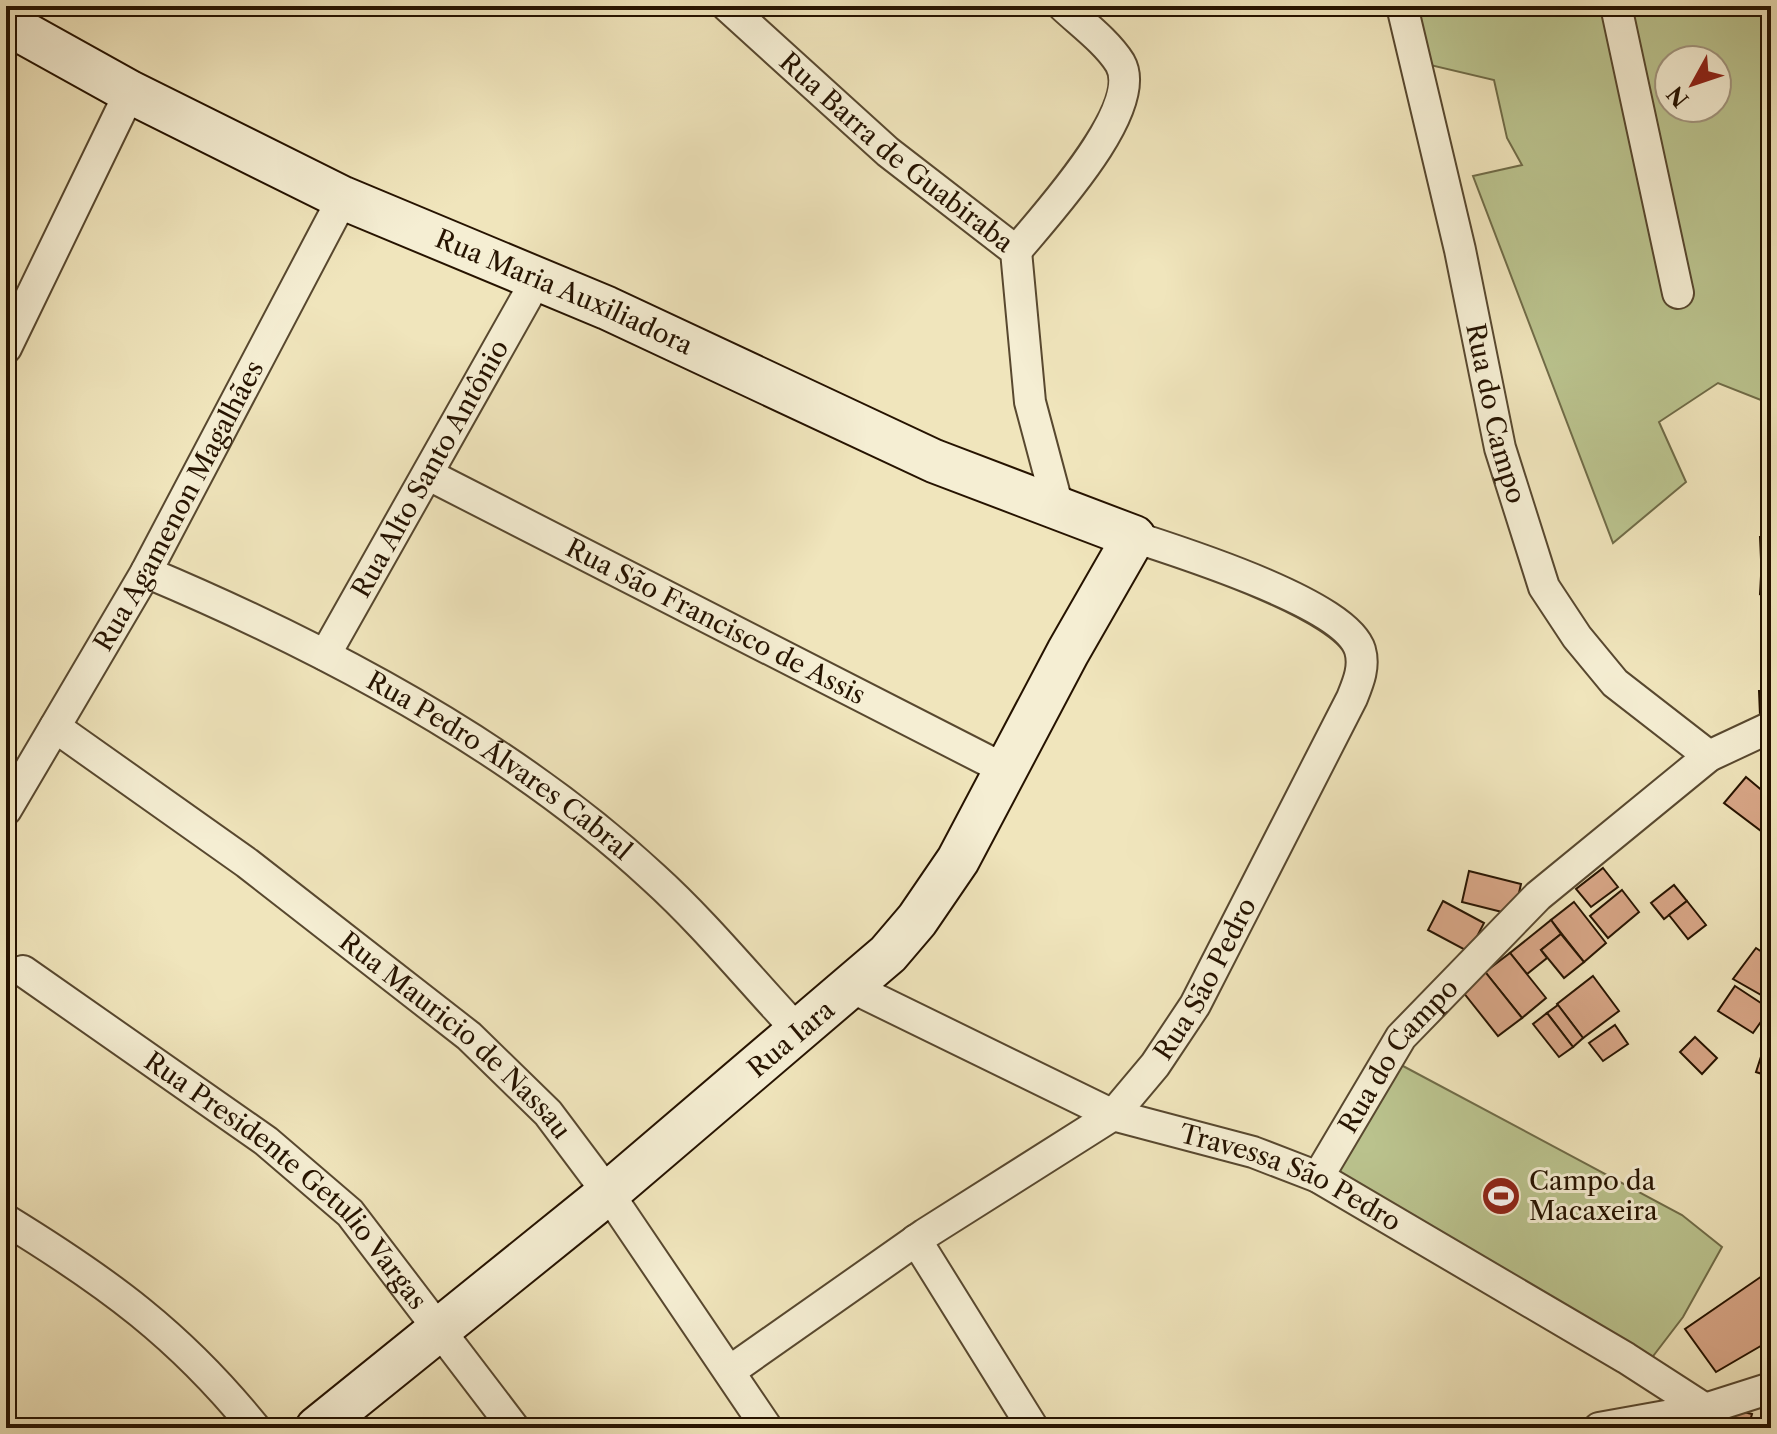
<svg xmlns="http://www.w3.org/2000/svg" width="1777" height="1434" font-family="'Libre Caslon Text',serif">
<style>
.green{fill:#bbc48f;stroke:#706c48;stroke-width:2;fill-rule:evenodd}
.building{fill:#d9a788;stroke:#261300;stroke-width:2}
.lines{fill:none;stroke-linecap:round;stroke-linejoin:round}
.street-casing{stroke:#58482f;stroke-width:34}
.secondary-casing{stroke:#261300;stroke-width:46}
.street{stroke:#f5eed3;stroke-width:30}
.secondary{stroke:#f5eed3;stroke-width:42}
.labels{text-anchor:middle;stroke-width:6;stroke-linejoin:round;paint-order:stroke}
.street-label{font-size:26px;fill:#261300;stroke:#f5eed3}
.poi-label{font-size:26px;fill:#261300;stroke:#f5eed3;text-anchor:start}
</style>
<rect width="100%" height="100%" fill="#f0e5bc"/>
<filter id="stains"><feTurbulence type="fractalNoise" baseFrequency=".0025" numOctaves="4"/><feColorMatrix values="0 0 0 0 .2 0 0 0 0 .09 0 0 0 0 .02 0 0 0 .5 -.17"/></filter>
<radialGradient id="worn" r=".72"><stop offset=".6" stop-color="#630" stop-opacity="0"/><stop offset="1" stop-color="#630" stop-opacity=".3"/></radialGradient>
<g class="green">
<path d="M1408,6H1771V404L1718,383L1659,422L1686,482L1613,543L1473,176L1522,165L1507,138L1494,80L1430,65ZM1669,60H1717V108H1669Z"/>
<polygon points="1388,1058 1682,1215 1722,1247 1683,1317 1644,1368 1323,1177"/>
</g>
<g class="building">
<polygon points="1760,537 1771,537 1771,559 1761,559"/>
<polygon points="1761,576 1771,576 1771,607 1768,607 1767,593 1760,594"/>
<polygon points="1759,691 1771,691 1771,714 1760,715"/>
<polygon points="1746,777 1771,798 1769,837 1724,803"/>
<polygon points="1603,868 1618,887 1591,907 1576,889"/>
<polygon points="1469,871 1521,884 1514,915 1462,902"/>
<polygon points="1674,885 1687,901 1664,919 1651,903"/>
<polygon points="1622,890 1639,912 1608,938 1590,916"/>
<polygon points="1443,901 1484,923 1469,952 1428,930"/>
<polygon points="1687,901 1706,925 1688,939 1669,915"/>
<polygon points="1574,902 1606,943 1584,962 1551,920"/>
<polygon points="1551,920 1561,934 1541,950 1547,958 1527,974 1510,953"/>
<polygon points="1561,934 1584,962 1564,978 1541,950"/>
<polygon points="1756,948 1771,958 1770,1000 1733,979"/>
<polygon points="1510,953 1546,998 1522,1018 1485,972"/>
<polygon points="1482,968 1522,1018 1498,1036 1459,987"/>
<polygon points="1593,976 1619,1011 1583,1038 1557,1004"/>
<polygon points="1735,986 1770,1009 1753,1033 1718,1011"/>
<polygon points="1558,1005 1583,1038 1573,1047 1547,1013"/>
<polygon points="1547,1013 1573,1047 1559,1057 1533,1024"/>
<polygon points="1615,1025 1628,1044 1603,1061 1589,1043"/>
<polygon points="1695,1037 1717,1058 1702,1074 1680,1052"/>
<polygon points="1767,1038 1771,1039 1771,1077 1756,1072"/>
<polygon points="1762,1276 1771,1288 1771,1340 1716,1372 1685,1329"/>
<polygon points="1721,1407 1752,1414 1748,1428 1719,1428"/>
</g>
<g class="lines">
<g class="street-casing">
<g id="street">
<path id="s1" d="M727,6L888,152L1016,251L1030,402L1058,507"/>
<path id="s2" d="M1402,6L1460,250L1500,448L1544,587L1577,637L1615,683L1709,756"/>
<polyline points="1616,6 1678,293"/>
<path d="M1016,251C1044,217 1146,108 1120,63C1106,41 1081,23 1063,6"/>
<polyline points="6,348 130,92"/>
<path id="s3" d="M429,475L1004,769"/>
<path id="s4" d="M146,572C322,646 512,746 653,877C705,924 751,981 799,1032"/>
<path id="s5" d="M325,655L536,281"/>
<path id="s6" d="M55,727L247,863L469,1036L548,1113L608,1193L767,1428"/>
<path id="s7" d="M6,810L146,572L343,198"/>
<path id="s8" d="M23,971L266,1141L350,1213L514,1428"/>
<path id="s9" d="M853,988L1113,1115L1253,1152L1318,1177L1626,1358L1705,1409"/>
<path id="s10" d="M1318,1177L1401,1037L1538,896L1709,756L1771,727"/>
<path d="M6,1220C107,1282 180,1335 255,1428"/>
<polyline points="916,1240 1033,1428"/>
<path id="s11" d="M730,1371L925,1234L1113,1115L1155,1065L1195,1005L1352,698C1358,683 1365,667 1360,650C1346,604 1180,552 1134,537"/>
<polyline points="1599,1428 1705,1409 1771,1388"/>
</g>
</g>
<g class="secondary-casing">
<g id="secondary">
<path id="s12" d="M6,23L130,92L343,198L607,308L934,461L1134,537L1068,652L958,860L917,920L888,954L608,1193L317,1428"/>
</g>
</g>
<use href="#street" class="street"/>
<use href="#secondary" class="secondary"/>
</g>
<defs>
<g id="stadium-disc" transform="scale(2)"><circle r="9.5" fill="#8f2418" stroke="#f5eed3"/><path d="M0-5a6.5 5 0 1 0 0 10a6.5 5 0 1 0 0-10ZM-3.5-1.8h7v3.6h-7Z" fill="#fff"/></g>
</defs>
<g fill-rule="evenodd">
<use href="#stadium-disc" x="1501" y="1196"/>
</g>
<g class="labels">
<g class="street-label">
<text dy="9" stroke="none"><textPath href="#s1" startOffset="224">Rua Barra de Guabiraba</textPath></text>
<text dy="9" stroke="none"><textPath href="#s12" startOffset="620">Rua Maria Auxiliadora</textPath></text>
<text dy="9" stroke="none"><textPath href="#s2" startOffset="418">Rua do Campo</textPath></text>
<text dy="9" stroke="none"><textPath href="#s5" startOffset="214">Rua Alto Santo Antônio</textPath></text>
<text dy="9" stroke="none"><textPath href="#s7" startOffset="350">Rua Agamenon Magalhães</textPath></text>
<text dy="9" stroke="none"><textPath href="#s3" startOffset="322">Rua São Francisco de Assis</textPath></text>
<text dy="9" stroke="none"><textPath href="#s4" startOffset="404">Rua Pedro Álvares Cabral</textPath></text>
<text dy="9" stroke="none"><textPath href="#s11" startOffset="626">Rua São Pedro</textPath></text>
<text dy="9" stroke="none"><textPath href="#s6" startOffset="506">Rua Mauricio de Nassau</textPath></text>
<text transform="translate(791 1039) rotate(-40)" y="9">Rua Iara</text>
<text dy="9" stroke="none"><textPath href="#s10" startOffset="146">Rua do Campo</textPath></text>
<text dy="9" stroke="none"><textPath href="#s9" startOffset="478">Travessa São Pedro</textPath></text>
<text dy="9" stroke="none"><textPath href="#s8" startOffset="338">Rua Presidente Getulio Vargas</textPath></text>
</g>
<g class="poi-label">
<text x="1529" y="1190">Campo da<tspan x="1529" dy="30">Macaxeira</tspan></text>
</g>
</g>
<rect width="1777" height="1434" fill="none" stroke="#f0e5bc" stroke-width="32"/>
<rect x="8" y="8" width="1761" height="1418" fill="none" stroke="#261300" stroke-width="4"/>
<rect x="16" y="16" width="1745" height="1402" fill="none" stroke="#261300" stroke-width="2"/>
<g transform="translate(1693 84) rotate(230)"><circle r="38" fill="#f5eed3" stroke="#a2967f" stroke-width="2"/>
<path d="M0-6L14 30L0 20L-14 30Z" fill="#8f2418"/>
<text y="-12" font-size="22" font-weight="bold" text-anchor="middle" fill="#261300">N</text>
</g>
<rect width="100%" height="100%" filter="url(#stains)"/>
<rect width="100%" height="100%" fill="url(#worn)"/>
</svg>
